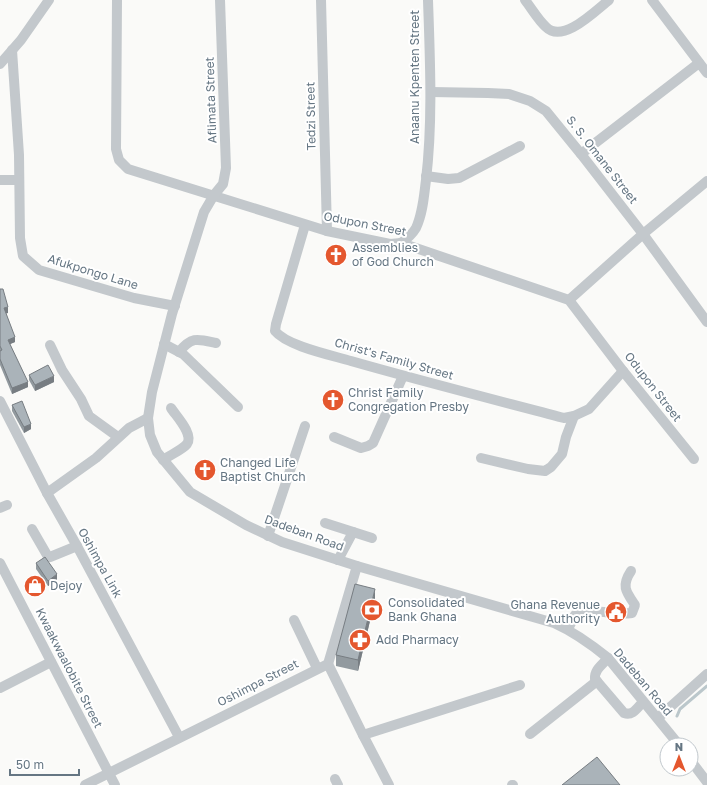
<svg xmlns="http://www.w3.org/2000/svg" width="707" height="785" font-family="'Golos Text',sans-serif">
<style>
.lines{fill:none;stroke-linecap:round;stroke-linejoin:round}
.stream{stroke:#bbc7cb;stroke-width:3}
.minor{stroke:#c3c8cc;stroke-width:10}
.wall{fill:#929a9f}
.shaded-wall{fill:#777d82}
.building{fill:#aab3b9;stroke:#777d82}
.labels{text-anchor:middle;stroke-width:4;stroke-linejoin:round;paint-order:stroke}
.street-label{font-size:12px;fill:#657683;stroke:#fff}
.poi-label{font-size:12px;fill:#657683;stroke:#fff;text-anchor:start}
</style>
<rect width="100%" height="100%" fill="#fafaf8"/>
<g class="lines">
<polyline class="stream" points="677,716 680,709 707,686"/>
<g class="minor">
<polyline points="117,0 116,149 119,160 128,169 327,231 390,244 401,243 569,300 623,371 694,459"/>
<path d="M220,0L226,168L223,184L214,195L204,212L172,314L152,392L148,418L150,435L157,452L190,492L246,525L282,542L357,566L554,623C574,632 592,645 608,658L679,745"/>
<polyline points="321,0 327,231"/>
<path d="M525,0C532,9 538,20 546,27C563,44 595,11 609,0"/>
<polyline points="652,0 707,73"/>
<polyline points="12,50 19,155 20,238 23,256 39,270 134,298 175,306"/>
<polyline points="0,64 21,40 49,0"/>
<polyline points="431,92 488,93 509,94 530,101 546,111 581,154 643,234 707,322"/>
<polyline points="581,154 699,63"/>
<polyline points="426,176 448,179 459,178 520,146"/>
<polyline points="0,180 19,180"/>
<path d="M305,225L276,324L275,331C287,346 331,355 351,361C421,381 492,399 564,418L574,416L589,409L623,371"/>
<path d="M401,243C407,239 413,233 416,228C423,213 424,195 426,180C433,120 430,60 428,0"/>
<polyline points="569,300 643,234 707,181"/>
<polyline points="164,344 183,354 238,407"/>
<polyline points="50,345 62,370 81,399 89,416 118,437"/>
<path d="M179,352C192,336 198,339 216,343"/>
<polyline points="0,401 47,493 77,546 179,737"/>
<polyline points="334,437 361,448 368,446 373,443 403,376"/>
<polyline points="481,458 528,469 545,471 551,467 562,454 566,437 574,416"/>
<path d="M163,460C170,455 182,450 187,444C194,434 176,416 171,408"/>
<polyline points="47,493 96,458 129,428 148,418"/>
<polyline points="0,508 7,505"/>
<polyline points="325,523 372,538"/>
<polyline points="32,529 47,555 50,557 77,546"/>
<polyline points="268,536 305,426"/>
<polyline points="338,560 353,532"/>
<polyline points="0,563 115,785"/>
<polyline points="294,620 317,668"/>
<path d="M568,629L575,615C596,607 612,616 632,613L635,605C626,592 621,586 631,571"/>
<path d="M608,658C602,665 594,670 595,679L624,713C633,716 637,708 643,702"/>
<polyline points="328,664 363,735 389,785"/>
<polyline points="0,688 51,662"/>
<polyline points="658,718 707,674"/>
<polyline points="530,734 597,681"/>
<polyline points="363,735 520,685"/>
<polyline points="691,761 707,782"/>
<polyline points="335,779 338,785"/>
<polyline points="85,785 328,664 357,566"/>
<polyline points="512,785 513,785"/>
</g>
</g>
<g class="wall">
<polygon points="0,289 8,313 6,313 15,342 10,344 28,387 12,394 0,365"/>
<polygon points="29,375 54,382 35,391 29,380"/>
<polygon points="12,405 31,429 24,433 12,411"/>
<polygon points="36,563 57,580 48,586 36,569"/>
<polygon points="375,600 358,671 336,666 336,655"/>
</g>
<g class="shaded-wall">
<polygon points="8,307 8,313 4,314 4,308"/>
<polygon points="15,337 15,342 8,345 8,340"/>
<polygon points="54,376 54,382 35,391 35,385"/>
<polygon points="28,382 28,387 12,394 12,388"/>
<polygon points="31,424 31,429 24,433 24,427"/>
<polygon points="57,574 57,580 48,586 48,581"/>
<polygon points="375,589 375,600 358,671 358,660"/>
</g>
<g class="building">
<polygon points="0,289 3,289 8,307 4,308 15,337 8,340 28,382 12,388 0,359 0,351 2,350 0,346"/>
<polygon points="48,365 54,376 35,385 29,375"/>
<polygon points="22,401 31,424 24,427 12,405"/>
<polygon points="45,557 57,574 48,581 36,563"/>
<polygon points="355,584 375,589 358,660 336,655"/>
<polygon points="597,757 620,785 562,785"/>
</g>
<defs>
<g id="church-disc" transform="scale(1.15)"><circle r="9.5" fill="#e4572e" stroke="#fff"/><path d="M-1.2-6h2.4v3.5h3.3v2.4h-3.3V6h-2.4V-.1h-3.3v-2.4h3.3Z" fill="#fff"/></g>
<g id="shop-disc" transform="scale(1.15)"><circle r="9.5" fill="#e4572e" stroke="#fff"/><path d="M-5-2.5h2.3a2.7 3.5 0 0 1 5.4 0H5L5.5 6h-11ZM-1.5-2.5h3a1.5 2.3 0 0 0-3 0Z" fill="#fff"/></g>
<g id="bank-disc" transform="scale(1.15)"><circle r="9.5" fill="#e4572e" stroke="#fff"/><path d="M-6-4H6V4H-6ZM0-2.3a2.3 2.3 0 1 0 0 4.6a2.3 2.3 0 1 0 0-4.6Z" fill="#fff"/></g>
<g id="civic-disc" transform="scale(1.15)"><circle r="9.5" fill="#e4572e" stroke="#fff"/><path d="M-.6-6.5H3V-4.5H.6V-3L4-1V1h2V6H-6V1h2V-1L-.6-3ZM-1.2 2.5V6h2.4V2.5Z" fill="#fff"/></g>
<g id="pharmacy-disc" transform="scale(1.15)"><circle r="9.5" fill="#e4572e" stroke="#fff"/><path d="M-2-6h4v4h4v4h-4v4h-4v-4h-4v-4h4Z" fill="#fff"/></g>
</defs>
<g fill-rule="evenodd">
<use href="#church-disc" x="336" y="255"/>
<use href="#church-disc" x="333" y="400"/>
<use href="#church-disc" x="205" y="470"/>
<use href="#shop-disc" x="35" y="586"/>
<use href="#bank-disc" x="372" y="610"/>
<use href="#civic-disc" x="616" y="612"/>
<use href="#pharmacy-disc" x="360" y="640"/>
</g>
<g class="labels">
<g class="street-label">
<text transform="translate(415 77) rotate(-90)" y="4">Anaanu Kpenten Street</text>
<text transform="translate(211 100) rotate(-92)" y="4">Aflimata Street</text>
<text transform="translate(311 116) rotate(-91)" y="4">Tedzi Street</text>
<text transform="translate(602 160) rotate(52)" y="4">S. S. Omane Street</text>
<text transform="translate(365 224) rotate(11)" y="4">Odupon Street</text>
<text transform="translate(93 272) rotate(17)" y="4">Afukpongo Lane</text>
<text transform="translate(394 359) rotate(16)" y="4">Christ's Family Street</text>
<text transform="translate(653 387) rotate(52)" y="4">Odupon Street</text>
<text transform="translate(304 533) rotate(20)" y="4">Dadeban Road</text>
<text transform="translate(100 563) rotate(61)" y="4">Oshimpa Link</text>
<text transform="translate(69 668) rotate(63)" y="4">Kwaakwaalobite Street</text>
<text transform="translate(643 682) rotate(50)" y="4">Dadeban Road</text>
<text transform="translate(258 683) rotate(-27)" y="4">Oshimpa Street</text>
</g>
<g class="poi-label">
<text x="352" y="252">Assemblies<tspan x="352" dy="14">of God Church</tspan></text>
<text x="348" y="397">Christ Family<tspan x="348" dy="14">Congregation Presby</tspan></text>
<text x="220" y="467">Changed Life<tspan x="220" dy="14">Baptist Church</tspan></text>
<text x="50" y="590">Dejoy</text>
<text x="388" y="607">Consolidated<tspan x="388" dy="14">Bank Ghana</tspan></text>
<text x="600" y="609" text-anchor="end">Ghana Revenue<tspan x="600" dy="14">Authority</tspan></text>
<text x="376" y="644">Add Pharmacy</text>
</g>
</g>
<g transform="translate(679 757)"><circle r="19" fill="#ffffff" stroke="#c1c8cd"/>
<path d="M0-3L7 15L0 10L-7 15Z" fill="#e4572e"/>
<text y="-6" font-size="11" font-weight="bold" text-anchor="middle" fill="#657683">N</text>
</g>
<path d="M10 769v6h69v-6" fill="none" stroke="#657683" stroke-width="2"/>
<text x="16" y="769" font-size="12" fill="#657683" stroke="#ffffff" stroke-width="3" paint-order="stroke">50 m</text>
</svg>
